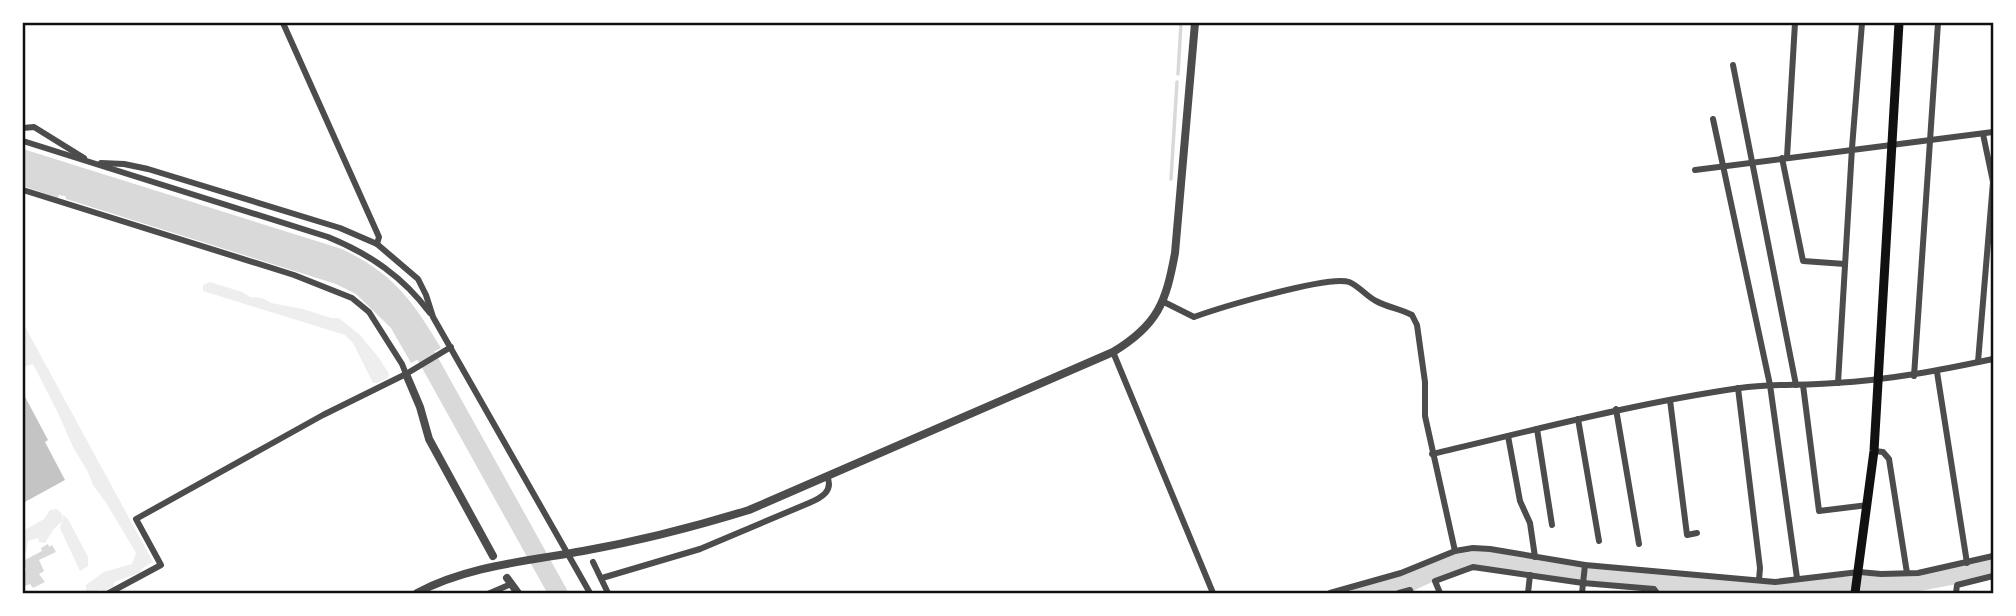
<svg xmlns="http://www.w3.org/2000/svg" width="2016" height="616" font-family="'Noto Sans',sans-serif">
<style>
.green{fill:#eee}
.water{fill:#d9d9d9}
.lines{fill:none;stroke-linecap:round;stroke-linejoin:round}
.stream{stroke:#d9d9d9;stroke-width:3.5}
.river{stroke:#d9d9d9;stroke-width:19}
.building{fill:#c4c4c4}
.minor{stroke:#4c4c4c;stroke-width:6}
.tertiary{stroke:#4c4c4c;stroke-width:8}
.secondary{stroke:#111;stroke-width:9}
.neatline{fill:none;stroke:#111;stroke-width:2.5}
</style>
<rect width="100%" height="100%" fill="#fff"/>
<g class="green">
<polygon points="210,282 242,292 250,297 262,298 271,303 303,309 331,318 339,318 360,335 379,358 389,374 388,378 377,383 373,383 353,343 345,335 203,291 203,285"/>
<polygon points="23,323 153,562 144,567 139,573 116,581 114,583 114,586 105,591 98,590 94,593 86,593 86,585 104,572 132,564 136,553 107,504 93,485 88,472 73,447 58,413 33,364 23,367"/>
<polygon points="57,509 62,514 62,521 63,515 68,519 88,557 88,566 80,571 60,528 62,521 53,530 45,543 39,542 38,538 28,541 26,552 23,555 23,531 44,519 50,510"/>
</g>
<g class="water">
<path d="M23,149L342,249C395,275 411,299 441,348L411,363L391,328L356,294L336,284L66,199L65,196L59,195L58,198L23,186Z"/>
<polygon points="48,544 49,547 52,545 56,552 39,560 44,571 39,574 45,582 33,588 30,584 25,586 23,581 23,573 26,570 23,561 42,551 41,548"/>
</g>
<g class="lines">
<g class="stream">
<polyline points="1178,74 1181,23"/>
<polyline points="1171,179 1177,82"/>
</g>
<g class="river">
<polyline points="414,334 558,593"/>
<polyline points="1360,593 1412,581 1446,565 1482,560 1600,577 1718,588 1777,591 1863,585 1879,586 1911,583 1976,571 1993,566"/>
</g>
</g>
<polygon class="building" points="23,393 48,440 45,442 65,480 23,503"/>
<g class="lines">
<g class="minor">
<polyline points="283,23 379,237 377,244 418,279 426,295 433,317 590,593"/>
<polyline points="1733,65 1796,385"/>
<polyline points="1713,119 1770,385 1797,578"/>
<polyline points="23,128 34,127 84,158"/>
<path d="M23,141L328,237C370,254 403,277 430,313"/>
<polyline points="1787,157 1795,23"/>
<polyline points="1782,158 1803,261 1845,264"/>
<polyline points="101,163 124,164 148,169 340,228 377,244"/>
<polyline points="1695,170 1993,132"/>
<polyline points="23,190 294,275 352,298 369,312 402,364 406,374"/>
<path d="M1164,302L1194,317C1219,308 1328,275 1349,282C1359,286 1366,296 1376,301C1387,307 1400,309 1412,315L1417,325L1425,382V416L1455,551"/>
<polyline points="1113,352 1213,593"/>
<polyline points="1978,362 1993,182 1983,134"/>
<polyline points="1937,372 1967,563"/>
<polyline points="1914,376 1938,23"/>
<polyline points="1838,383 1852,148 1862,23"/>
<polyline points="1803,385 1819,511 1868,505"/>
<polyline points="1738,388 1760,568 1759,580"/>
<polyline points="1670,400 1687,535 1697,533"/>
<polyline points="1616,409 1639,544"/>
<polyline points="1578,419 1599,541"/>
<polyline points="1537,429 1552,525"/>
<polyline points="1508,436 1520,501 1530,523 1535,557"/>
<polyline points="1874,451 1883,452 1889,459 1907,573"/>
<path d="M1432,454C1534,430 1636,403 1740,388C1771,383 1804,386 1835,383C1889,380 1941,370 1993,359"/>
<polyline points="593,562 608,593"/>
<path d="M602,578L700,549L809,503C821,498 834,491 827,476"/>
<polyline points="109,593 161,565 136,519 323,415 406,374 451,347"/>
<polyline points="490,593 511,584"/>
<polyline points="1330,593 1401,573 1455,551 1473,548 1490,549 1585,565 1775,582 1859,572 1881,574 1918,573 1993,556"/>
<polyline points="1399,593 1410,590 1411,593"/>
<polyline points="1440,593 1435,581 1473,567 1583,583 1654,589 1657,593"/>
<polyline points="1528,593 1530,575"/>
<polyline points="1582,593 1585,565"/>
<polyline points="1956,593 1957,585 1993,576"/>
</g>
<g class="tertiary">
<polyline points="406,374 420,407 429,439 493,556"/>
<polyline points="507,578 518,593"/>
<path d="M417,593C467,566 528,561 583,551C639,541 694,527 749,510L1113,352C1158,325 1166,302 1175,253L1195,23"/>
</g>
<polyline class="secondary" points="1855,593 1874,451 1899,23"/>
</g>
<rect width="2016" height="616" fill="none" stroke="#ffffff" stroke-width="49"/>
<rect x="24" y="24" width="1968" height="568" class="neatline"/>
</svg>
